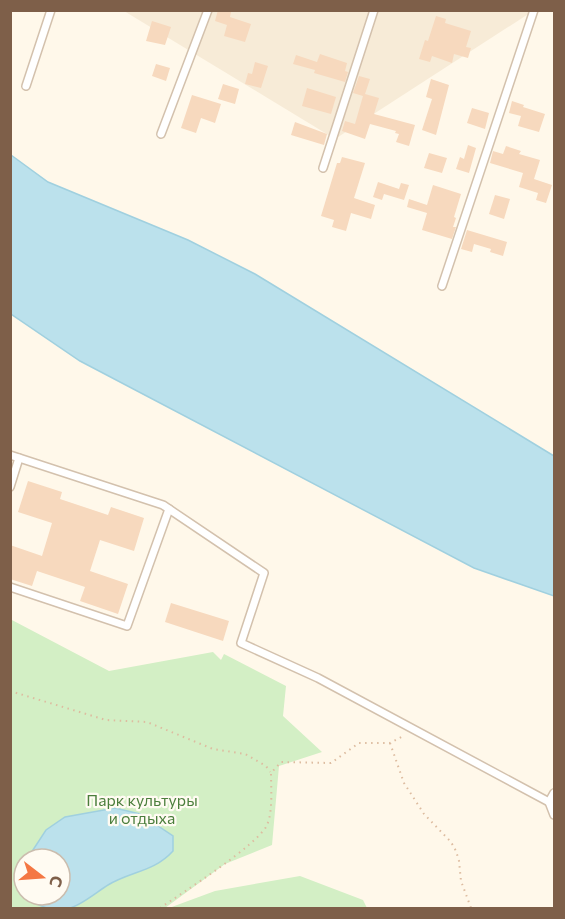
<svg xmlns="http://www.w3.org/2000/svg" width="565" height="919" font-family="Commissioner,sans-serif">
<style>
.residential{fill:#f7ebd7}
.green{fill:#d3efc5;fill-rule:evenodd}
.water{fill:#bbe1ec;stroke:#a0d0df;stroke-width:1.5}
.building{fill:#f7d9be}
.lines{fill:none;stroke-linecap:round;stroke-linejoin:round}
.service-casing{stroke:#d3c1ad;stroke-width:10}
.path{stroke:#ddbca0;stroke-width:2;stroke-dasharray:1.5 4.5;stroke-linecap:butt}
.service{stroke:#fff;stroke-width:7}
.labels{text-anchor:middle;stroke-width:4.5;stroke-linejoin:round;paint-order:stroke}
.park-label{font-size:16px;fill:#4b7e3c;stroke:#fffbf2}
</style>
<rect width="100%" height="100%" fill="#fff8ea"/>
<polygon class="residential" points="124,11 533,11 335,139"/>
<g class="green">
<path d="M10,619L109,671L213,652L221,660L224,654L286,686L283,716L322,752L279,766L272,845L225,864L165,908H11ZM24,859H60V895H24Z"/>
<polygon points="300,876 363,900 367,908 169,908 215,891"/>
</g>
<g class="water">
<polygon points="11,155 48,182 188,240 255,274 554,456 554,596 474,568 80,361 11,314"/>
<path d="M115,808L140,814L173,836V851C154,872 131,871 108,885C98,891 79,907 69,908C51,911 38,908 27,895H60V859H27L46,830L65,817Z"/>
</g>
<g class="building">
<polygon points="218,10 231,12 230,17 251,24 245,42 224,36 227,25 215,21"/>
<polygon points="436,16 446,19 445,23 471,31 466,47 471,48 468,58 454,54 452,63 432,56 430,62 419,59 425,40 428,41"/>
<polygon points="152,21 171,27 165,45 146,41"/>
<polygon points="320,54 347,63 345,71 348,72 345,82 314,73 315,70 293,64 296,55 317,62"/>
<polygon points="255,62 268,66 261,88 245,84 248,73 252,74"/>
<polygon points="156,64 170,68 166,81 152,76"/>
<polygon points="359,76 370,79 365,94 379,98 374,114 415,125 409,146 396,142 399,134 395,133 396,131 370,124 365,139 342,131 345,121 355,124 363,96 353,93"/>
<polygon points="431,79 449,85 436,135 422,130 432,99 426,97"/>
<polygon points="223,84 239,89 235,104 218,99"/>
<polygon points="307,88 336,97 331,114 302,106"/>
<polygon points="192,95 221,104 215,123 201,118 196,133 181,128"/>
<polygon points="512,101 524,105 523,107 545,114 539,132 518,126 521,116 509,113"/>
<polygon points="472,108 489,113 485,129 467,123"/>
<polygon points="295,122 327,134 324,145 291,135"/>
<polygon points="468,145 476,148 469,173 456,169 460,157 464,159"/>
<polygon points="506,146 521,151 519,154 540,160 534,179 552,185 546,203 536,200 538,193 519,187 523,173 490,163 493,151 503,154"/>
<polygon points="429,153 447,158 442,173 424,168"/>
<polygon points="342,157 365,163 354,198 375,205 371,219 351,213 346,231 332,227 334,220 321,216 337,163 340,163"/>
<polygon points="378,182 399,189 401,183 409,185 404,200 384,194 382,200 373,197"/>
<polygon points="433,185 461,194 454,217 456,218 453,227 456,227 452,239 422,230 427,213 407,207 409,199 427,205"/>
<polygon points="495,195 510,199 504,219 489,214"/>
<polygon points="467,230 507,242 503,256 490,252 491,249 474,244 472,252 461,249"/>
<polygon points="28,481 62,492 60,499 108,515 111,507 144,518 134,551 100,540 90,571 128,584 118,614 80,601 85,587 37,571 32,586 10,579 10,545 42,556 52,523 18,512"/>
<polygon points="171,603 229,621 223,641 165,622"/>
</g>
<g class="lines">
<g class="service-casing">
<g id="service">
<polyline points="26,86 51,10"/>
<polyline points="161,134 208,10"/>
<polyline points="323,168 374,10"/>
<polyline points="442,286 534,10"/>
<polyline points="10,455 163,505 264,573 241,643 318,678 549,802"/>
<polyline points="10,487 19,458"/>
<polyline points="10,587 127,626 169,509"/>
<polyline points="554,793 549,802 554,815"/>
</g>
</g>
<g class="path">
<polyline points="10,691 106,720 147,722 213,749 245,754 266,766 270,772"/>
<polyline points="390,743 404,783 424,814 451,842 456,851 459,861 461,881 471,908"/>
<path d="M160,908C182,893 258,845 267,825C273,812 271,787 271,773L281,762L331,763L359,743H390L405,735"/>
</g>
<use href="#service" class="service"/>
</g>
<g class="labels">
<g class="park-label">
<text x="142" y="806">Парк культуры<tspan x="142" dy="18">и отдыха</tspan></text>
</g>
</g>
<rect width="565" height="919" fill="none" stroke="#7e5f49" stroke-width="24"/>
<g transform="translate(42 877) rotate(107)"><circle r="28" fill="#fffbf2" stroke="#cbbdae" stroke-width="1.5"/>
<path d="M0-4.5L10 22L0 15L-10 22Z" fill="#f47743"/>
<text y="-9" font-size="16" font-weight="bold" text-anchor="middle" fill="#7e5f49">С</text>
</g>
</svg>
